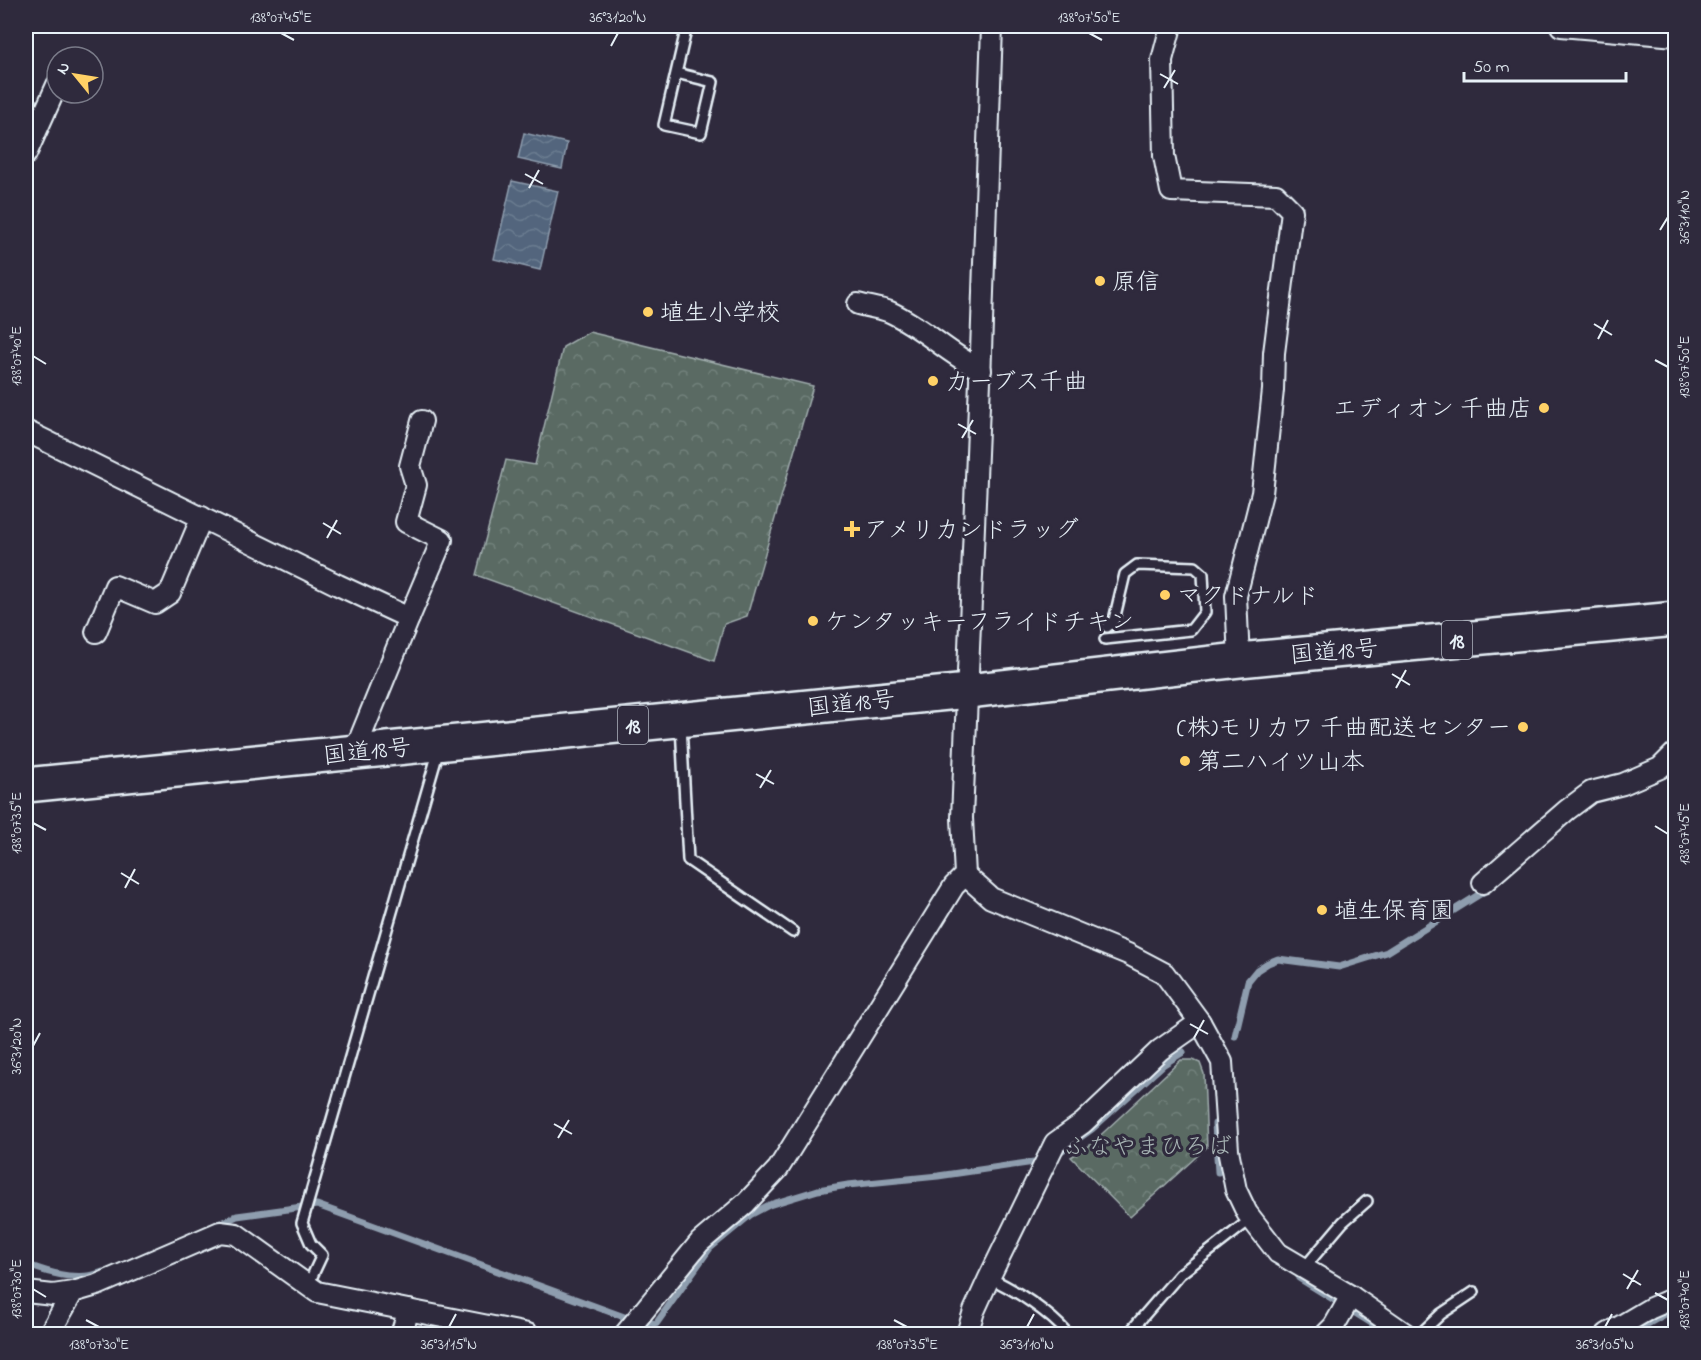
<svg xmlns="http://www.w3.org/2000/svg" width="1701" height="1360" font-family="'Indie Flower','Klee One',sans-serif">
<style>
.park{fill:url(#park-crowns);stroke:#a1aeae;stroke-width:1.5}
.water{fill:url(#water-waves);stroke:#8e9dae;stroke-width:1.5}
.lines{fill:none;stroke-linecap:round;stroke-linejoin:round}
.stream{stroke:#8e9dae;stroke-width:7}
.lane-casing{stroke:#e8f1f8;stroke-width:14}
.street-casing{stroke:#e8f1f8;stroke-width:24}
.highway-casing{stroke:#e8f1f8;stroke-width:38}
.lane{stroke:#2f2a3d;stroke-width:9}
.street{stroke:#2f2a3d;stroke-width:20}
.highway{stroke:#2f2a3d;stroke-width:33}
.ticks{fill:none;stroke:#e8f1f8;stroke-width:2}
.poi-dot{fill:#ffd166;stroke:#2f2a3d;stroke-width:2}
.labels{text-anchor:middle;stroke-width:6;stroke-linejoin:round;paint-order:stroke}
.shield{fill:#2f2a3d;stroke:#b0b5c0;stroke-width:1.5}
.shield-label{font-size:22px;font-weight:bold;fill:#e8f1f8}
.poi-label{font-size:24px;fill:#e8f1f8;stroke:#2f2a3d;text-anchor:start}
.street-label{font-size:24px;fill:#e8f1f8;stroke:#2f2a3d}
.park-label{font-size:24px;fill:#a8b5b5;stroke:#2f2a3d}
.neatline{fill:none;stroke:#e8f1f8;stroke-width:2}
.ticks-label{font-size:15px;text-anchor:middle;fill:#e8f1f8}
</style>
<defs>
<pattern id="park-crowns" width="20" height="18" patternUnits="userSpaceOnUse" patternTransform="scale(1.5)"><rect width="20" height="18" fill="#5a6b64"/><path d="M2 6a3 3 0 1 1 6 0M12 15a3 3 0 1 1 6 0" fill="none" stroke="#72817b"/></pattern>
<pattern id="water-waves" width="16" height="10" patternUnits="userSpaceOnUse" patternTransform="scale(1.5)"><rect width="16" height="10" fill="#52657d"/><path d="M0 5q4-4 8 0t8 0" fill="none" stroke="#6b7c90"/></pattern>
</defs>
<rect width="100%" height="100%" fill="#2f2a3d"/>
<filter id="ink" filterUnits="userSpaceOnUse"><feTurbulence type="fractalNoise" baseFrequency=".0167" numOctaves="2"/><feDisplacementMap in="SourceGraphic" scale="12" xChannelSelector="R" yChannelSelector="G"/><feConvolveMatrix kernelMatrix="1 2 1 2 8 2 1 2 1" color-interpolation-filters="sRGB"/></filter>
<g filter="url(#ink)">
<g class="park">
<polygon points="589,332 813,386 747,616 724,624 714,661 476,575 506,460 535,465 563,347"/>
<polygon points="1181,1060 1193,1060 1200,1063 1204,1074 1207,1147 1130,1217 1071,1157 1089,1146"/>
</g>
<g class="water">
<polygon points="524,133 567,143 562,169 518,159"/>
<polygon points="512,181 558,191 540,270 494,259"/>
</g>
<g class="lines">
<g class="stream">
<polyline points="1235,1036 1248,981 1257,970 1268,963 1278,959 1339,967 1387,952 1488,889"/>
<polyline points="1215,1124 1218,1172"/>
<polyline points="1057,1154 1092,1129 1164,1064 1183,1052"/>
<polyline points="216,1225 237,1216 317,1205 627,1318 656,1324 710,1248 750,1215 769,1205 818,1190 848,1185 938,1176 1041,1161"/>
<path d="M26,1264C48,1273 80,1282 103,1272"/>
<polyline points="1299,1278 1386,1332"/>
<polyline points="1630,1334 1667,1313 1676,1312"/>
</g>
<g class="lane-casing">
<g id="lane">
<polyline points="676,73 713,82 701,133 664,125 687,26"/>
<polyline points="1105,639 1191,630 1205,612 1203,574 1195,567 1137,565 1125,574 1114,620 1107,627"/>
<polyline points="681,725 688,860 793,932"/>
<polyline points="1304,1268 1343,1222 1367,1201"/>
<path d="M989,1278C1015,1289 1050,1313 1068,1334"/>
<polyline points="308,1285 322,1255 311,1244 302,1223 439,749"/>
<polyline points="1128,1334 1180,1274 1251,1219"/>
<polyline points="1420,1334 1441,1314 1474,1292"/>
</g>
</g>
<g class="street-casing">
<g id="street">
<polyline points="1171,26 1162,60 1164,156 1171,191 1276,195 1292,211 1274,353 1273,390 1262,493 1236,596 1239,660"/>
<polyline points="1561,26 1676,36"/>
<polyline points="26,154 57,85"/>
<path d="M858,304C868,307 880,308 890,312C923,327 948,354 981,370"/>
<polyline points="26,431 338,585 409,618 354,753"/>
<polyline points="409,618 442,540 406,522 416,485 410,466 422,421"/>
<polyline points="96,632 115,586 155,603 170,593 202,517"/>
<polyline points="965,875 991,898 1128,954 1164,973 1200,1022 1222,1062 1228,1150 1236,1190 1247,1213 1278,1253 1351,1296 1406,1334"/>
<polyline points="1483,883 1567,810 1591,792 1623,784 1660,768 1676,752"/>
<polyline points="26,1292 53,1295 73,1292"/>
<polyline points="49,1334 73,1292 97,1285 220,1232 236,1234 317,1292 528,1334"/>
<polyline points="401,1334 409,1310"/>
<polyline points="625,1334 700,1242 746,1203 778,1169 954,886 965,875 962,818 980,381 992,26"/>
<polyline points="967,1334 974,1311 989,1278 1055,1143 1083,1123 1160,1050 1200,1022"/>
<polyline points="1326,1334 1334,1326 1351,1296"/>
<polyline points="1607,1334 1651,1308 1672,1299 1676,1300"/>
</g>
</g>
<g class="highway-casing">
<polyline id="highway" points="26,785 968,691 1239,660 1676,619"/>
</g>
<use href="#lane" class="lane"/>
<use href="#street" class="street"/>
<use href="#highway" class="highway"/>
</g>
</g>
<path class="ticks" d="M281,33L294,40M1089,33L1102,40M611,46L618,33M1160,74L1178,84M1164,88L1175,70M525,174L543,184M529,188L539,170M1660,230L1668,217M1594,324L1612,335M1598,339L1608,320M33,356L46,364M1655,360L1668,367M958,424L976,434M962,438L973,420M323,523L341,534M327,538L337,520M1392,674L1410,685M1396,688L1406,670M756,774L774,784M760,788L771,770M33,823L46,830M1655,826L1668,834M121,873L139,884M125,888L135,869M1190,1024L1208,1034M1194,1038L1204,1020M33,1046L40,1033M554,1124L572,1134M558,1138L569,1120M1623,1274L1641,1285M33,1289L46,1297M1627,1289L1638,1270M1655,1293L1668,1300M86,1320L99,1327M894,1320L907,1327M449,1327L456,1314M1027,1327L1034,1314M1605,1327L1612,1314"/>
<g class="poi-dot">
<circle cx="1100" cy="281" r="6"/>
<circle cx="648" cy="312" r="6"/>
<circle cx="933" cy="381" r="6"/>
<circle cx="1544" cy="408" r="6"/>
<path d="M849 520h6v6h6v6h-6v6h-6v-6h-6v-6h6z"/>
<circle cx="1165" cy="595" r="6"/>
<circle cx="813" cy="621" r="6"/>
<circle cx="1523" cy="727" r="6"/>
<circle cx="1185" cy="761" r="6"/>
<circle cx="1322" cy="910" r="6"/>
</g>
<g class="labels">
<g class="shield">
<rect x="1442" y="621" width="30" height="38" rx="4.5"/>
<rect x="618" y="706" width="30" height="38" rx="4.5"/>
</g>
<g class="shield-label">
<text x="1457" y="648">18</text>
<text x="633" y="733">18</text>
</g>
<g class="poi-label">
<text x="1112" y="289">原信</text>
<text x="660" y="320">埴生小学校</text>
<text x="945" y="389">カーブス千曲</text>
<text x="1532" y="416" text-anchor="end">エディオン 千曲店</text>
<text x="864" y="537">アメリカンドラッグ</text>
<text x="1177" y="603">マクドナルド</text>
<text x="825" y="629">ケンタッキーフライドチキン</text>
<text x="1511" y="735" text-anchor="end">(株)モリカワ 千曲配送センター</text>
<text x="1197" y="769">第二ハイツ山本</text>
<text x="1334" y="918">埴生保育園</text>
</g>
<g class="street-label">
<text transform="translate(1334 651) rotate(-5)" y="8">国道18号</text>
<text transform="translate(851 703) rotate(-6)" y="8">国道18号</text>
<text transform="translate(367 751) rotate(-6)" y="8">国道18号</text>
</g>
<g class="park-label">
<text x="1148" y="1154">ふなやまひろば</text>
</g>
</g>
<rect width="1701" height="1360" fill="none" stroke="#2f2a3d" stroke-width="66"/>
<g transform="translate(75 75) rotate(300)"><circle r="28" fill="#2f2a3d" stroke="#797a88" stroke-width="1.5"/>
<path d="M0-4.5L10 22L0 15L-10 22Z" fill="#ffd166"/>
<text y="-9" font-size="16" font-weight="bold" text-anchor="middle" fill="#e8f1f8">N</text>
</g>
<path d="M1464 72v9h162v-9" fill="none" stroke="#e8f1f8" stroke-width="3"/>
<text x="1473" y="72" font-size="18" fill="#e8f1f8" stroke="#2f2a3d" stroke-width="4.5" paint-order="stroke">50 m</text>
<rect x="33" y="33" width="1635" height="1294" class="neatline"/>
<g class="ticks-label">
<text x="281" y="22">138°07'45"E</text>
<text x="618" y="22">36°31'20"N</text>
<text x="1089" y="22">138°07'50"E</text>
<text transform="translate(1684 217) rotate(-90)" y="5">36°31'10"N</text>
<text transform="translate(16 356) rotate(-90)" y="5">138°07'40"E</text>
<text transform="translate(1684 367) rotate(-90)" y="5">138°07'50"E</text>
<text transform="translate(16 823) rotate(-90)" y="5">138°07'35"E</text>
<text transform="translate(1684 834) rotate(-90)" y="5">138°07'45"E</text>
<text transform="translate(16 1046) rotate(-90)" y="5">36°31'20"N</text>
<text transform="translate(16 1289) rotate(-90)" y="5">138°07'30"E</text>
<text transform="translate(1684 1300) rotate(-90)" y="5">138°07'40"E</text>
<text x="99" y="1349">138°07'30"E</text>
<text x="449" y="1349">36°31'15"N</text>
<text x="907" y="1349">138°07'35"E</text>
<text x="1027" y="1349">36°31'10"N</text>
<text x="1605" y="1349">36°31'05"N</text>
</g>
</svg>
